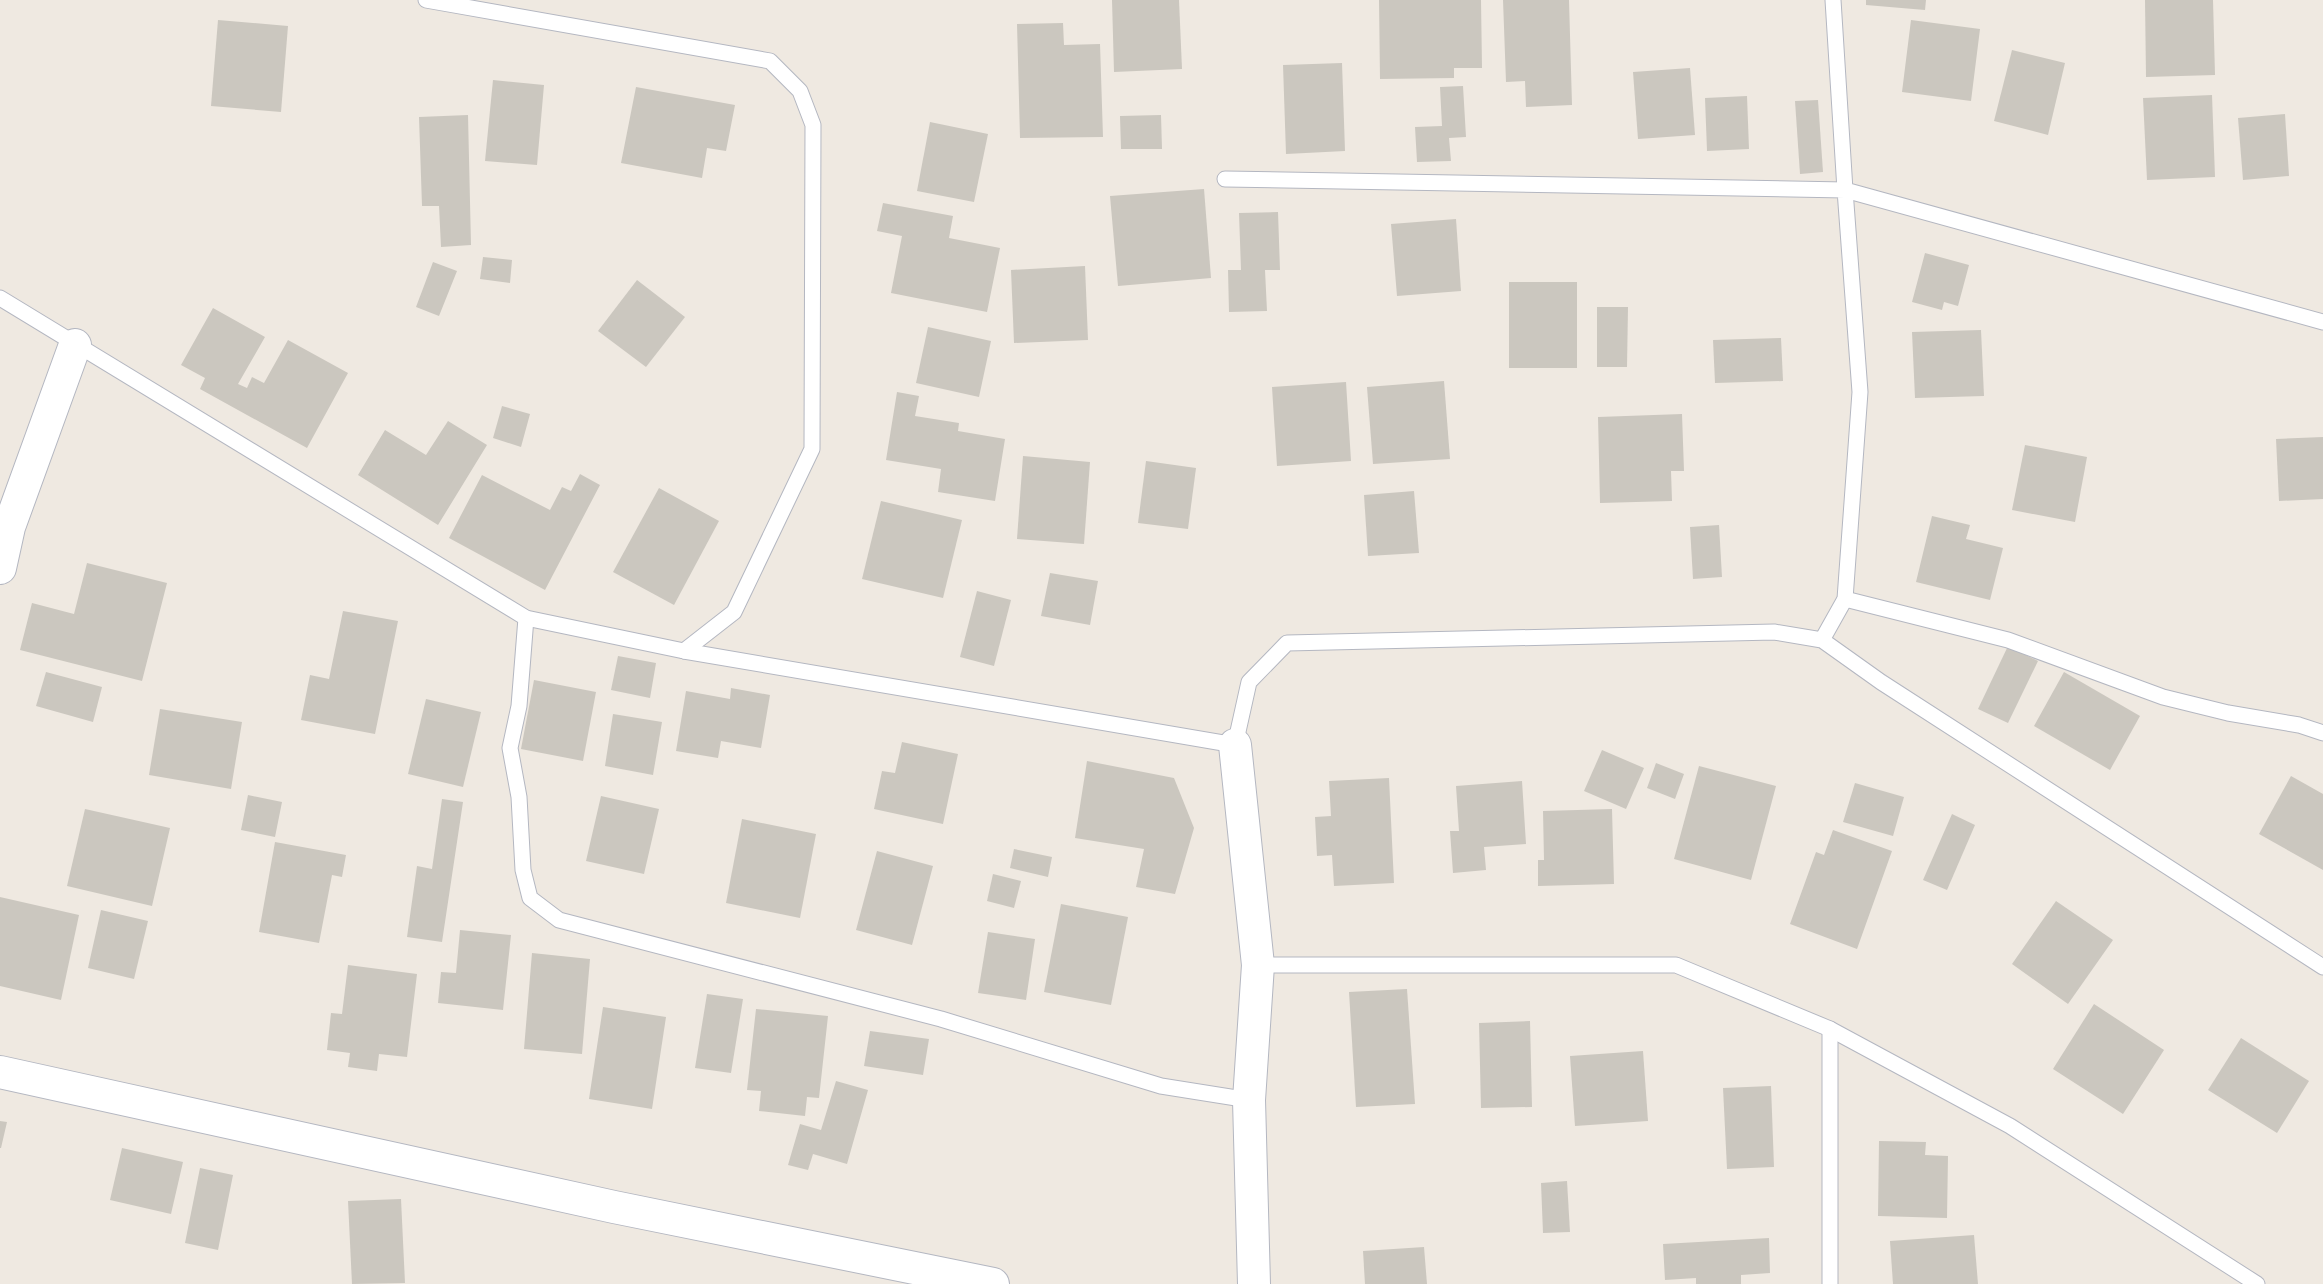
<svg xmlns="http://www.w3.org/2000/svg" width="2323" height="1284" font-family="'Open Sans',sans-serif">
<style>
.building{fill:#cbc7bf}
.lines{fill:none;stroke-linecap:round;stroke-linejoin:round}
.lane-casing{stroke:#b4b7c1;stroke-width:17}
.street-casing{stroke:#b4b7c1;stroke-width:34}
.lane{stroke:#fff;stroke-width:15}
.street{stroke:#fff;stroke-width:32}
</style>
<rect width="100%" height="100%" fill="#efe9e1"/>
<g class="building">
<polygon points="1112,0 1179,0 1182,69 1114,72"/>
<polygon points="1379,0 1481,0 1482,68 1454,68 1454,78 1380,79"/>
<polygon points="1503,0 1569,0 1572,105 1526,107 1525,81 1506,82"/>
<polygon points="1866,0 1926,0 1925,10 1866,5"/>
<polygon points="2145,0 2213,0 2215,75 2146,77"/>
<polygon points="218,20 288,26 281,112 211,106"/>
<polygon points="1911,20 1980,29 1971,101 1902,92"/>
<polygon points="1063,23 1064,45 1100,44 1103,137 1020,138 1017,24"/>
<polygon points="2012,50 2065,63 2048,135 1994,121"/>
<polygon points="1342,63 1345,151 1286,154 1283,65"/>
<polygon points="1690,68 1695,135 1638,139 1633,72"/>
<polygon points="493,80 544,85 537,165 485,161"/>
<polygon points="1463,86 1466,137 1449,138 1451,161 1417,162 1415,127 1442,126 1440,87"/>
<polygon points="636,87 735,105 726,151 707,148 702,178 621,163"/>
<polygon points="2212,95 2215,177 2147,180 2143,98"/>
<polygon points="1747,96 1749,149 1707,151 1705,98"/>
<polygon points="1818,100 1823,172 1800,174 1795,101"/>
<polygon points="2285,114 2289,176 2243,180 2238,118"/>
<polygon points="468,115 471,245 441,247 439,206 422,206 419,117"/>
<polygon points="1161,115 1162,149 1121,149 1120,116"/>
<polygon points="930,122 988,134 974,202 917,191"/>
<polygon points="1204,189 1211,278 1118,286 1110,196"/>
<polygon points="883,203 953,216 949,238 1000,248 987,312 891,293 902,236 877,231"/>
<polygon points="1278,212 1280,270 1265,270 1267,311 1229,312 1228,270 1241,270 1239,213"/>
<polygon points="1456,219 1461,291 1397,296 1391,224"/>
<polygon points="1925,253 1969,265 1958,306 1944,302 1942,310 1912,302"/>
<polygon points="483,257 512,260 510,283 480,279"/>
<polygon points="433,262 457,271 439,316 416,307"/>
<polygon points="1085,266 1088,340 1014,343 1011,270"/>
<polygon points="637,280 685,317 646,367 598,331"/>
<rect x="1509" y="282" width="68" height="86"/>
<polygon points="1597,307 1628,307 1627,367 1597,367"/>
<polygon points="213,308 265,337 238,384 247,388 252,377 264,383 288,340 348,373 307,448 200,389 205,378 181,365"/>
<polygon points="928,327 991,341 979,397 916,383"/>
<polygon points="1981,330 1984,396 1915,398 1912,332"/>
<polygon points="1781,338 1783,381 1715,383 1713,340"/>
<polygon points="1444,381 1450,459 1373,464 1367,387"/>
<polygon points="1346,382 1351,461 1277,466 1272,387"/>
<polygon points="897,392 919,396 915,416 959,423 958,431 1005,439 995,501 938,492 941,469 886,460"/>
<polygon points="502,406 530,414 521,447 493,438"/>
<polygon points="1682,414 1684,471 1671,471 1672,501 1600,503 1598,417"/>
<polygon points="448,421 487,445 438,525 358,475 385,430 426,455"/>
<polygon points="2323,437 2323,499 2279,501 2276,439"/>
<polygon points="2025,445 2087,457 2075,522 2012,510"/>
<polygon points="1023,456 1090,462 1084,544 1017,539"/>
<polygon points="1146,461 1196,468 1188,529 1138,523"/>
<polygon points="580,474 600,485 545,590 449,538 482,475 550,510 562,487 571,491"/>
<polygon points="659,488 719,521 674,605 613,572"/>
<polygon points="1414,491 1419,553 1368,556 1364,495"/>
<polygon points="881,501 962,520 943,598 862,579"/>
<polygon points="1932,516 1970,525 1966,539 2003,548 1990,600 1916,582"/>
<polygon points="1719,525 1722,577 1693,579 1690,527"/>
<polygon points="87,563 167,583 142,681 20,650 32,603 74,614"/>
<polygon points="1050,573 1098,581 1090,625 1041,616"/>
<polygon points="977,591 1011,600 994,666 960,657"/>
<polygon points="343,611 398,621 375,734 301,720 310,675 329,679"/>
<polygon points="2008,646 2038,661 2008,723 1978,709"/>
<polygon points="618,656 656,663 650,698 611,690"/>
<polygon points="46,672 102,687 93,722 36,706"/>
<polygon points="2064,672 2140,716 2110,770 2034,726"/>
<polygon points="534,680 596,692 583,761 521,749"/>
<polygon points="731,688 770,695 761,748 721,741 718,758 676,751 686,691 730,699"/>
<polygon points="426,699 481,712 463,787 408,774"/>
<polygon points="160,709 242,722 231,789 149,775"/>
<polygon points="613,714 662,722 653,775 605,766"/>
<polygon points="902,742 958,754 943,824 874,809 882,771 895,773"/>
<polygon points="1602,750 1644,768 1626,809 1584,791"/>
<polygon points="1087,761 1174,778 1194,828 1175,894 1136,887 1144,849 1075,838"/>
<polygon points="1656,763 1684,774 1675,799 1647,788"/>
<polygon points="1699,766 1776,786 1751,880 1674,859"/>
<polygon points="2291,776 2323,794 2323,870 2259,834"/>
<polygon points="1389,778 1394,883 1334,886 1332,855 1317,856 1315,817 1331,816 1329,781"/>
<polygon points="1522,781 1526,844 1484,847 1486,870 1453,873 1450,831 1459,831 1456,786"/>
<polygon points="1855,783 1904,797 1893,836 1843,822"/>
<polygon points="248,795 282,802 275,837 241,830"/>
<polygon points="601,796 659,809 644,874 586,861"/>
<polygon points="442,799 463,802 442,942 407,937 417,866 432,869"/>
<polygon points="85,809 170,828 152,906 67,886"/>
<polygon points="1612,809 1614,884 1538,886 1538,860 1544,860 1543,811"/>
<polygon points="1952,814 1975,825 1947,890 1923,880"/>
<polygon points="742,819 816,834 800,918 726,903"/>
<polygon points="1833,830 1892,851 1857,949 1790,924 1816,852 1824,855"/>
<polygon points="275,842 346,855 342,877 332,875 319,943 259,932"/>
<polygon points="1014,849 1052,857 1048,877 1010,868"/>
<polygon points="877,851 933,866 912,945 856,930"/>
<polygon points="993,874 1021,881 1014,908 987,901"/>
<polygon points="0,897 79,915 61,1000 0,986"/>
<polygon points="2056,901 2113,940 2068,1004 2012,964"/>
<polygon points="1061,904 1128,917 1111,1005 1044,992"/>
<polygon points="101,910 148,921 134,979 88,968"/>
<polygon points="460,930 511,935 503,1010 438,1003 441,972 456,973"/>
<polygon points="988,932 1035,939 1026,1000 978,993"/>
<polygon points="532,953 590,959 582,1054 524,1049"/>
<polygon points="348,965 417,974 407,1057 379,1054 377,1071 348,1067 350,1053 327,1050 331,1013 342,1014"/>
<polygon points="1407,989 1415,1104 1356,1107 1349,992"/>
<polygon points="707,994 743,999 731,1073 695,1068"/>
<polygon points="2094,1004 2164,1050 2123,1114 2053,1069"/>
<polygon points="603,1007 666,1017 652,1109 589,1099"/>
<polygon points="756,1009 828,1016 819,1098 807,1097 805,1116 759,1111 761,1091 747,1090"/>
<polygon points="1530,1021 1532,1107 1481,1108 1479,1023"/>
<polygon points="870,1031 929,1039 923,1075 864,1066"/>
<polygon points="2241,1038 2309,1081 2277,1133 2208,1090"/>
<polygon points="1643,1051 1648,1121 1575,1126 1570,1056"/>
<polygon points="836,1081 868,1090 847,1164 813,1154 808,1170 788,1165 800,1124 821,1130"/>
<polygon points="1771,1086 1774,1167 1727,1169 1723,1088"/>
<polygon points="0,1121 7,1122 1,1148 0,1148"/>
<polygon points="1879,1141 1926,1142 1925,1155 1948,1156 1947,1218 1878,1216"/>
<polygon points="122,1148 183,1162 171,1214 110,1200"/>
<polygon points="200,1168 233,1175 218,1250 185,1243"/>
<polygon points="1567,1181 1570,1232 1543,1233 1541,1183"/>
<polygon points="401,1199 405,1283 352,1284 348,1201"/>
<polygon points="1974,1235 1978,1284 1893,1284 1890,1241"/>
<polygon points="1769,1238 1770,1273 1741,1275 1741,1284 1696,1284 1696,1278 1665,1280 1663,1244"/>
<polygon points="1424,1247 1427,1284 1365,1284 1363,1251"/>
</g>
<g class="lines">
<g class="lane-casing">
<g id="lane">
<polyline points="426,0 770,61 800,91 813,125 812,449 734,612 684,651"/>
<polyline points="1833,0 1845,190 2323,322"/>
<polyline points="1225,179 1845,190 1860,392 1845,599 1822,640"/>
<polyline points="0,298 526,618 684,651 1235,745 1249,682 1287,643 1774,632 1822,640 1881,682 2323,967"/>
<polyline points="1845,599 2008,640 2163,697 2228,713 2299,725 2323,733"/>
<polyline points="526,618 519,706 510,748 519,797 523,870 530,898 559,920 941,1019 1161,1086 1249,1100"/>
<polyline points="1258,965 1676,965 1830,1029 2010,1126 2257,1284"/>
<polyline points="1830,1029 1830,1284"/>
</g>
</g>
<g class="street-casing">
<g id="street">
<polyline points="0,568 9,527 75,345"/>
<polyline points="1235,745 1258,965 1249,1100 1254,1284"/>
<polyline points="0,1072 614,1207 993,1284"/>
</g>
</g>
<use href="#lane" class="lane"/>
<use href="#street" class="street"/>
</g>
</svg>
